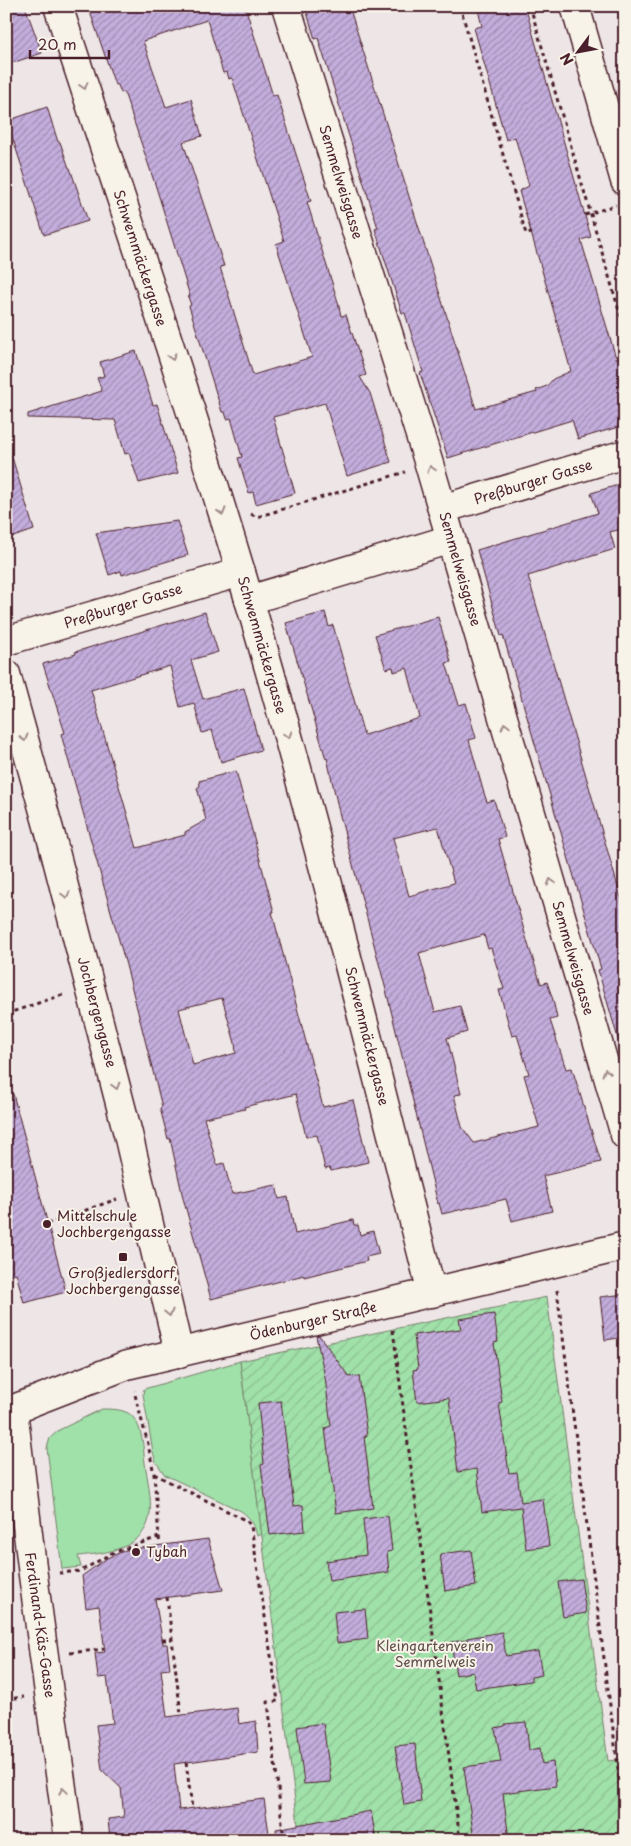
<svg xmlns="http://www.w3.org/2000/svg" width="631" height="1846" font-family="'Playpen Sans',sans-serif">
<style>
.grass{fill:#a0e0a9;stroke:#75806a}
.garden{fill:url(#garden-furrows);stroke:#75806a}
.building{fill:url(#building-hatch);stroke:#4a1f2b;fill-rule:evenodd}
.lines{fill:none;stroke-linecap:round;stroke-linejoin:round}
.minor-casing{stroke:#4a1f2b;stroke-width:31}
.path{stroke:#4a1f2b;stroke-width:3;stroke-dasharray:4 4;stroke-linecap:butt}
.minor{stroke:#f7f3e8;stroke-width:28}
.oneway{stroke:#a0898a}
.poi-dot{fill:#4a1f2b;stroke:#f7f3e8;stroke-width:2}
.labels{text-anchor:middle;stroke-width:4;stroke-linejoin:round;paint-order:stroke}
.street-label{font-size:14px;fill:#4a1f2b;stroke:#f7f3e8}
.poi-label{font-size:14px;fill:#4a1f2b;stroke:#f7f3e8;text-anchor:start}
.park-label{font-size:14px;fill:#604f4a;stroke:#f7f3e8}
</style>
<defs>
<pattern id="garden-furrows" width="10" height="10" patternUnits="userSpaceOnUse" patternTransform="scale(1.25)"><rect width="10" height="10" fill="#a0e0a9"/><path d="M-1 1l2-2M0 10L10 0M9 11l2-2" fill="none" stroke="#8bc092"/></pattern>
<pattern id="building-hatch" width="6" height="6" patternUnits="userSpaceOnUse" patternTransform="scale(1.25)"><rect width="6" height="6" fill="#c3addc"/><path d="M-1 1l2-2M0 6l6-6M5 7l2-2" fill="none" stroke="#a08cb3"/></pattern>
</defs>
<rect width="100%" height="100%" fill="#ede5e6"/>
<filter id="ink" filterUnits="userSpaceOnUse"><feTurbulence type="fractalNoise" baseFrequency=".02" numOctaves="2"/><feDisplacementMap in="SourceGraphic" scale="10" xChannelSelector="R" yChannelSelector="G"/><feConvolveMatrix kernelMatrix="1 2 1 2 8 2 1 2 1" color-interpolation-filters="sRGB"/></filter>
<g filter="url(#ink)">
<g class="grass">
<path d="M240,1361L262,1534L257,1536C254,1524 251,1518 241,1511L165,1475L156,1462L153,1452L143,1394L144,1389Z"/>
<path d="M102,1409C112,1409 125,1409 132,1416C143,1427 143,1448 145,1463C147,1477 152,1499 150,1513C146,1549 107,1553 78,1556L81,1567L62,1569L47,1448L50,1438L59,1430Z"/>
</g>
<polygon class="garden" points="547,1297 608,1761 625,1759 625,1840 300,1840 240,1361"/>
<g class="building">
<polygon points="6,6 25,6 42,53 6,65"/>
<path d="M88,6H245L273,96L277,95L311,201L307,202L338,302L341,316L346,315L366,375L360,377L370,393L391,462L347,476L325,403L273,417L295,493L256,504L253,492L249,493L238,458L242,457L231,418L227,419L225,412H222L189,306L191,305L188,297L190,296L156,187L124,92L121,93L118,85H115ZM207,20L223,73L227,72L229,79L232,78L284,241L276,244L312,357L253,375L220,267L224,266L183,142L202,136L191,99L166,107L143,41Z"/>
<polygon points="305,6 349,6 476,409 537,392 536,390 547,386 553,379 571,371 519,191 529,186 515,137 506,140 474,28 482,26 477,6 525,6 591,237 581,240 616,358 625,355 625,425 578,439 572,420 448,458 420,373 423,372 405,313 402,313 375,229 378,228 318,38 315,39"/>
<polygon points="47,107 58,142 60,142 69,168 70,168 88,221 44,235 7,121"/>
<polygon points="136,351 153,405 157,404 178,473 139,483 129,453 125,454 115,420 28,418 28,414 102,391 97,378 104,376 100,362"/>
<polygon points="11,454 34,530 13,537 6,518 6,455"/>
<polygon points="625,483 625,528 610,532 615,549 528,576 625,911 625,1041 619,1042 598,970 601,969 503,635 501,636 477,550 598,513 591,493"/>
<polygon points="177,521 188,555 122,575 121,571 109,575 96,533"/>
<path d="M205,612L218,652L191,660L203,699L244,688L261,750L221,762L212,730L202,733L194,703L180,707L170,666L91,690L137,848L185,835V832L206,820L197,788L200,786L199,781L236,771L274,912H272L323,1107L353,1100L368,1162L331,1171L330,1168L325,1169L317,1135L306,1137L296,1094L244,1107L245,1109L204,1118L217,1165L224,1163L232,1194L276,1185L279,1199L288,1197L295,1234L353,1220L354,1225H358L360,1235L373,1231L379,1254L366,1257L367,1261L304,1277V1275L211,1299L183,1198L170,1138L168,1139L160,1108L162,1107L126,965L61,734L65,733L43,664L76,654L75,652ZM222,998L235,1043L236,1053L193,1065L179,1009Z"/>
<path d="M325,612L329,627L333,625L364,735L420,718L407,668L394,672L393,667L386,669L375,635L438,617L451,662L446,663L459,705L466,703L476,738L469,740L483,790L487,802L494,800L505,837L498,839L528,944L541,984L547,982L553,1000L557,1018L550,1020L566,1069L572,1068L601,1162L543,1176L552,1211L512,1221L506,1199L442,1214L439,1203L438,1204L386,990L339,812L327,758L326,759L286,623ZM438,827L454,883L409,896L393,838ZM484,935L488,949L491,948L504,989L499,990L512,1036L517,1035L529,1074L524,1075L539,1127L474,1143L462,1127L454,1095L461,1094L447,1038L467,1032L460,1006L435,1012L419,953Z"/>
<polygon points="13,1094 66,1292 24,1303 16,1273 6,1276 6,1095"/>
<polygon points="625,1294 625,1337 605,1340 600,1297"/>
<polygon points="494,1314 498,1342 494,1343 502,1402 499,1403 509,1473 517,1472 521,1502 543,1499 549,1546 526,1549 521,1507 482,1512 477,1469 458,1472 449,1398 417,1402 413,1370 418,1369 414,1335 461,1329 459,1319"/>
<polygon points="319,1335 349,1377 359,1376 367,1436 364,1437 373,1508 336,1513 325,1428 331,1426 325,1377 316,1336"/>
<polygon points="281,1401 294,1506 303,1505 305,1531 270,1535 261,1465 264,1464 258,1403"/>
<polygon points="388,1516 392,1551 387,1552 389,1572 329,1581 326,1561 366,1555 363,1519"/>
<polygon points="208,1539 223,1590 155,1599 163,1644 167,1644 170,1669 161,1670 167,1717 237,1708 239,1724 256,1721 258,1752 174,1764 179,1810 264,1799 270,1840 110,1840 108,1819 124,1817 121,1788 102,1770 96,1725 113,1723 107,1677 98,1678 95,1653 105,1652 99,1606 86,1608 82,1576 107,1558 126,1550"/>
<polygon points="471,1550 476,1586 445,1591 440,1554"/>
<polygon points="581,1579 586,1613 563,1617 558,1582"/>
<polygon points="365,1609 368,1639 337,1643 334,1612"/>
<polygon points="502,1632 506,1656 538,1651 542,1675 531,1677 531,1681 476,1689 473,1672 456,1675 451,1642 467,1640 467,1638"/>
<polygon points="526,1722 529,1750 540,1748 542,1764 553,1762 556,1786 503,1793 509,1840 474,1840 464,1767 501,1762 495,1728 505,1726 505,1724"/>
<polygon points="323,1723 331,1782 304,1784 297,1727"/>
<polygon points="415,1744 421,1802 404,1805 395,1746"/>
<polygon points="371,1811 376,1840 277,1840 276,1829"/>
</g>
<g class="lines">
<g class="minor-casing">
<g id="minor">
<path d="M58,6C122,203 189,398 248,596C316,826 373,1060 432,1293"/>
<polyline points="286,6 429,464 625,1135"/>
<polyline points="575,6 625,181"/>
<polyline points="442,509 625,454"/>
<polyline points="249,600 451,539"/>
<polyline points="6,641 241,572"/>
<polyline points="6,674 53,844 128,1134 179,1353"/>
<polyline points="13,1410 33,1575 69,1840"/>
<polyline points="6,1412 127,1365 625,1246"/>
</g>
</g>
<g class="path">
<polyline points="460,6 526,234 532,233"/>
<polyline points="530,6 625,331"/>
<polyline points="618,6 625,31"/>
<polyline points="585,215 616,205"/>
<polyline points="251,514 257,517 405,472"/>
<polyline points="6,1014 65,994"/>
<polyline points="47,1224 117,1199"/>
<polyline points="557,1290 625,1823"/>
<polyline points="393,1330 460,1840"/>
<polyline points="154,1474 247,1521 251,1526 278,1701 268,1702 284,1840"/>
<polyline points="159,1537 160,1545"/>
<polyline points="59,1573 81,1571 112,1553 159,1537 154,1474 148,1444 134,1391"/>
<polyline points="167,1597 181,1715"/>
<polyline points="162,1640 172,1640"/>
<polyline points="70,1653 104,1649"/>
<polyline points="6,1699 24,1697"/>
<polyline points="186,1762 192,1808"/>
</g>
<use href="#minor" class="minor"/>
</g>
<defs><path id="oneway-chevron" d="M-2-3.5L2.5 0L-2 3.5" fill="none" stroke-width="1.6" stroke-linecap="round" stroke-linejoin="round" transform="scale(1.25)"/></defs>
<g class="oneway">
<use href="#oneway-chevron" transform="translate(84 86) rotate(72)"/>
<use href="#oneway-chevron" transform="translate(172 357) rotate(72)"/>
<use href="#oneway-chevron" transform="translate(431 469) rotate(-106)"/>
<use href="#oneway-chevron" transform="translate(222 512) rotate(73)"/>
<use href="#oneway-chevron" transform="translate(505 726) rotate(-106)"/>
<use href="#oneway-chevron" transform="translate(288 735) rotate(74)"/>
<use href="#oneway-chevron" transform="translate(24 738) rotate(75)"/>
<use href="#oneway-chevron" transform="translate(551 882) rotate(-106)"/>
<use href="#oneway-chevron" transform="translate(66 895) rotate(75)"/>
<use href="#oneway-chevron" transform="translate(606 1072) rotate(-106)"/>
<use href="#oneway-chevron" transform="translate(116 1086) rotate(75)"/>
<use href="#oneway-chevron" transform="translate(169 1313) rotate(77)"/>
<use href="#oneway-chevron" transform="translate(63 1791) rotate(-98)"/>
</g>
</g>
<g class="poi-dot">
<circle cx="47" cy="1224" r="5"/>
<rect x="118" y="1252" width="10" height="10" rx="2.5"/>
<circle cx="136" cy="1552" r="5"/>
</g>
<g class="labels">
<g class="street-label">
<text transform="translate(341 182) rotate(73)" y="5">Semmelweisgasse</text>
<text transform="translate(140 258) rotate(72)" y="5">Schwemmäckergasse</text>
<text transform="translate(533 482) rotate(-17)" y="5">Preßburger Gasse</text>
<text transform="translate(460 569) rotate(74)" y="5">Semmelweisgasse</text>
<text transform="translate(123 606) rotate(-17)" y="5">Preßburger Gasse</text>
<text transform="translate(262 645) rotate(74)" y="5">Schwemmäckergasse</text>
<text transform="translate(573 958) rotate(74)" y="5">Semmelweisgasse</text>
<text transform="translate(97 1012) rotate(75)" y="5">Jochbergengasse</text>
<text transform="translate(367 1036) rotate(76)" y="5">Schwemmäckergasse</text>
<text transform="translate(313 1321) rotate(-13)" y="5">Ödenburger Straße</text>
<text transform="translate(40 1625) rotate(82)" y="5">Ferdinand-Käs-Gasse</text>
</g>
<g class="poi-label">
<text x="57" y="1221">Mittelschule<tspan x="57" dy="16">Jochbergengasse</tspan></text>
<text x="123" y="1278" text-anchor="middle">Großjedlersdorf,<tspan x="123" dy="16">Jochbergengasse</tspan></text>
<text x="146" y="1557">Tybah</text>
</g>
<g class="park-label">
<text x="435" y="1651">Kleingartenverein<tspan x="435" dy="16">Semmelweis</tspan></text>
</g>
</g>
<rect width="631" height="1846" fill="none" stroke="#f7f3e8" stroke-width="25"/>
<rect x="12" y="12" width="606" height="1821" fill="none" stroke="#4a1f2b" stroke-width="2" filter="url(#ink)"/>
<g transform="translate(578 52) rotate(238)" stroke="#f7f3e8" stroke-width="4" paint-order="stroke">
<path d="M0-4L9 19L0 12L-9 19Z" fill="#4a1f2b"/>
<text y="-8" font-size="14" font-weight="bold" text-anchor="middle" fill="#4a1f2b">N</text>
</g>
<path d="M30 50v8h79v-8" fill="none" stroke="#4a1f2b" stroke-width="2.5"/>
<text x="38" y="50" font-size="15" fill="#4a1f2b" stroke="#f7f3e8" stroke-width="4" paint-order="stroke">20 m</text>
</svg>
